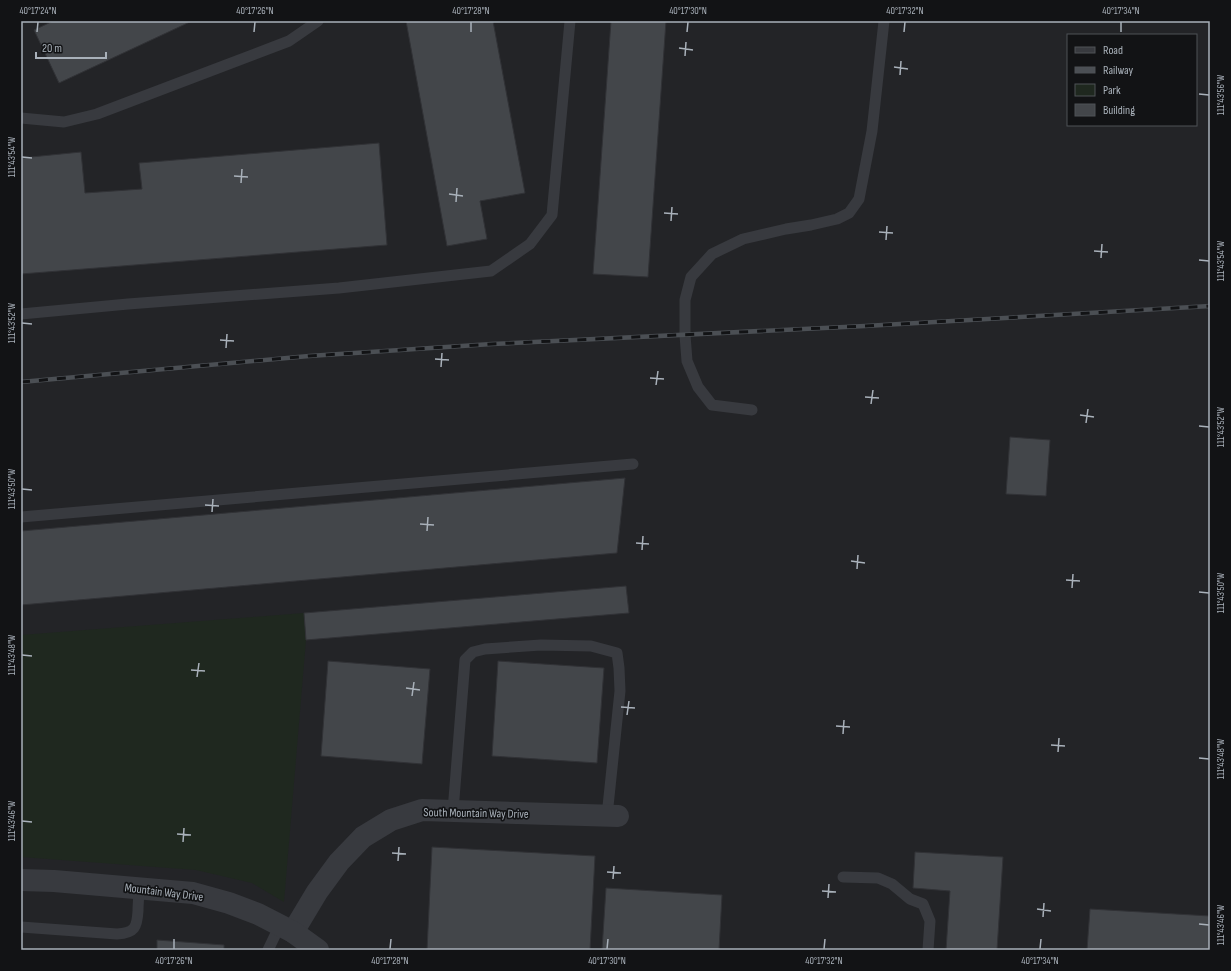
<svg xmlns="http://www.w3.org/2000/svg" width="1231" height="971" font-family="'Sofia Sans Condensed',sans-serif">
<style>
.built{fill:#232427;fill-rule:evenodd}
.green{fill:#1f281f}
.building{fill:#43464a;stroke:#313236}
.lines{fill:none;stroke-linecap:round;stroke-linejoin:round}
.service{stroke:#383a3f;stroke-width:11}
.minor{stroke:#383a3f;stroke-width:22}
.tertiary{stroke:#383a3f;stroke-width:22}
.rail-casing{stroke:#4b4f54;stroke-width:4.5}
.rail{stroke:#121315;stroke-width:3;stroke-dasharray:9;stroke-linecap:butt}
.ticks{fill:none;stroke:#a9b1ba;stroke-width:1.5}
.labels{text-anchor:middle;stroke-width:3.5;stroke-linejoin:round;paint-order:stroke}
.street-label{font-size:12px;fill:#a9b1ba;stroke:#121315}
.neatline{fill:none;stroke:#a9b1ba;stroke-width:1.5}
.ticks-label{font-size:10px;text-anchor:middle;fill:#a9b1ba}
</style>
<rect width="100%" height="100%" fill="#17181a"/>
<path class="built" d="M21,21H1210V950H21ZM1068,35H1196V125H1068Z"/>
<polygon class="green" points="304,613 306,640 284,902 252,883 196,870 21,857 21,635"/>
<g class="building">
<polygon points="53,21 192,21 59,83 34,30"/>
<polygon points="406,21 493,21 525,193 480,201 487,239 447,246"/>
<polygon points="611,21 666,21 648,277 593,274"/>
<polygon points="379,143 387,245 21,274 21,158 81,152 85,193 142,189 139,163"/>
<polygon points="1010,437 1050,440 1046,496 1006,494"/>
<polygon points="625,478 617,553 21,605 21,531"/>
<polygon points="626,586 629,613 306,640 304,613"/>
<polygon points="328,661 430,669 422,764 321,756"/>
<polygon points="498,661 604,668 597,763 492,756"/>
<polygon points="432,847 595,856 590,950 427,950"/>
<polygon points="915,852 1003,857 997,950 946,950 950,891 913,888"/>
<polygon points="606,888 722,895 719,950 602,950"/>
<polygon points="1090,909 1210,916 1210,950 1087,950"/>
<polygon points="157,940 224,945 224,950 157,950"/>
</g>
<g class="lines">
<g class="service">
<polyline points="21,118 64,122 97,114 289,41 318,21"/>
<polyline points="21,314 128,304 339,288 491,271 530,244 552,215 570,21"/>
<polyline points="752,410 712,405 698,387 687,361 685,335 685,300 691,277 712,254 743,239 786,229 811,225 837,219 849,213 859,199 872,131 884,21"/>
<polyline points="21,517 633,464"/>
<polyline points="453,811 465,660 473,652 485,649 541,645 591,646 617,653 619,668 620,691 607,816"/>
<polyline points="843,877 878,878 892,884 910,899 923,904 930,921 928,950"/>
<path d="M21,927L117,934C135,933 137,927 138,911C138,904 139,896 139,888"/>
<polyline points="268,950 280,925"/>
</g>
<polyline class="minor" points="293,932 317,892 339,862 363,837 391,820 422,810 618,816"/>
<polyline class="tertiary" points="21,880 54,881 193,893 229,903 258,914 293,932 318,950"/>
<g class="rail-casing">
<polyline id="rail" points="21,382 309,356 492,344 865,326 1210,306"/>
</g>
<use href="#rail" class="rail"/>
</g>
<path class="ticks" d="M37,32L38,22M254,32L255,22M471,32V22M687,32L688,22M904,32L905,22M1121,32V22M679,48L693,50M685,56L686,42M894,67L908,69M900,75L901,61M1199,94L1209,95M22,157L32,158M234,176L248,177M241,183L242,169M449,194L463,196M456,202L457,188M664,213L678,214M671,221L672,207M879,232L893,233M886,240L887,226M1094,251L1108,252M1101,258L1102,244M1199,260L1209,261M22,323L32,324M220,340L234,341M226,348L227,334M435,359L449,360M441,367L442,353M650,378L664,379M656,385L658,371M865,397L879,398M871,404L873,390M1080,415L1094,417M1086,423L1088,409M1199,426L1209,427M22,489L32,490M205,505L219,506M212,512L213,499M420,524L434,525M427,531L428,517M636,543L649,544M642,550L643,536M851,561L865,563M857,569L858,555M1066,580L1080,581M1072,588L1073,574M1199,592L1209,593M22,655L32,656M191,670L205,671M197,677L199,663M406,688L420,690M412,696L414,682M621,707L635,708M627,715L629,701M836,726L850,727M843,734L844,720M1051,745L1065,746M1058,752L1059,738M1199,758L1209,759M22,821L32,822M177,834L191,835M183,842L184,828M392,853L406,854M398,861L399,847M607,872L621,873M613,879L614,866M822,891L836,892M828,898L829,884M1037,909L1051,911M1043,917L1044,903M1199,924L1209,925M174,949V939M390,949L391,939M607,949L608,939M824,949L825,939M1040,949L1041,939"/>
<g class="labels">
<g class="street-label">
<text transform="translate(476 813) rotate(1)" y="4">South Mountain Way Drive</text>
<text transform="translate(164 892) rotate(7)" y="4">Mountain Way Drive</text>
</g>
</g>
<rect width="1231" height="971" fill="none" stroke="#121315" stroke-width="44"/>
<rect x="1067" y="34" width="130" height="92" fill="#121315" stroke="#4e5257"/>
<rect x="1075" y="47" width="20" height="6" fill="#383a3f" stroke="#4e5257"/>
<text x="1103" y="54" font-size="12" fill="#a9b1ba">Road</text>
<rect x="1075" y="67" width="20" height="6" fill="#4b4f54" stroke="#4e5257"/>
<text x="1103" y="74" font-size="12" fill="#a9b1ba">Railway</text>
<rect x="1075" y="84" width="20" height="12" fill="#1f281f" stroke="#4e5257"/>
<text x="1103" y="94" font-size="12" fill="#a9b1ba">Park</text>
<rect x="1075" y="104" width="20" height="12" fill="#43464a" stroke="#4e5257"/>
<text x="1103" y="114" font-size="12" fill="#a9b1ba">Building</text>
<path d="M36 52v6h70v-6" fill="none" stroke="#a9b1ba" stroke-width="2"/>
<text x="42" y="52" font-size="12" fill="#a9b1ba" stroke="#121315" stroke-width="3" paint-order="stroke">20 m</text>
<rect x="22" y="22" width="1187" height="927" class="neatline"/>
<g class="ticks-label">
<text x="38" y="14">40°17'24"N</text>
<text x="255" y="14">40°17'26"N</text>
<text x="471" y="14">40°17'28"N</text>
<text x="688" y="14">40°17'30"N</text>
<text x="905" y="14">40°17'32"N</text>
<text x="1121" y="14">40°17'34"N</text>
<text transform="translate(1220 95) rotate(-90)" y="4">111°43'56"W</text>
<text transform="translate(11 157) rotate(-90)" y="4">111°43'54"W</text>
<text transform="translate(1220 261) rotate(-90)" y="4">111°43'54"W</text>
<text transform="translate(11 323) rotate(-90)" y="4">111°43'52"W</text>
<text transform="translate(1220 427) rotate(-90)" y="4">111°43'52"W</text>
<text transform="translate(11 489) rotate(-90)" y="4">111°43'50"W</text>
<text transform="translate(1220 593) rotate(-90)" y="4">111°43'50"W</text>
<text transform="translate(11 655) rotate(-90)" y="4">111°43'48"W</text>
<text transform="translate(1220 759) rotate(-90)" y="4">111°43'48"W</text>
<text transform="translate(11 821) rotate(-90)" y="4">111°43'46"W</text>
<text transform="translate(1220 925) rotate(-90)" y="4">111°43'46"W</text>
<text x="174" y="964">40°17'26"N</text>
<text x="390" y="964">40°17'28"N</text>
<text x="607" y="964">40°17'30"N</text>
<text x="824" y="964">40°17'32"N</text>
<text x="1040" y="964">40°17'34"N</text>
</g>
</svg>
